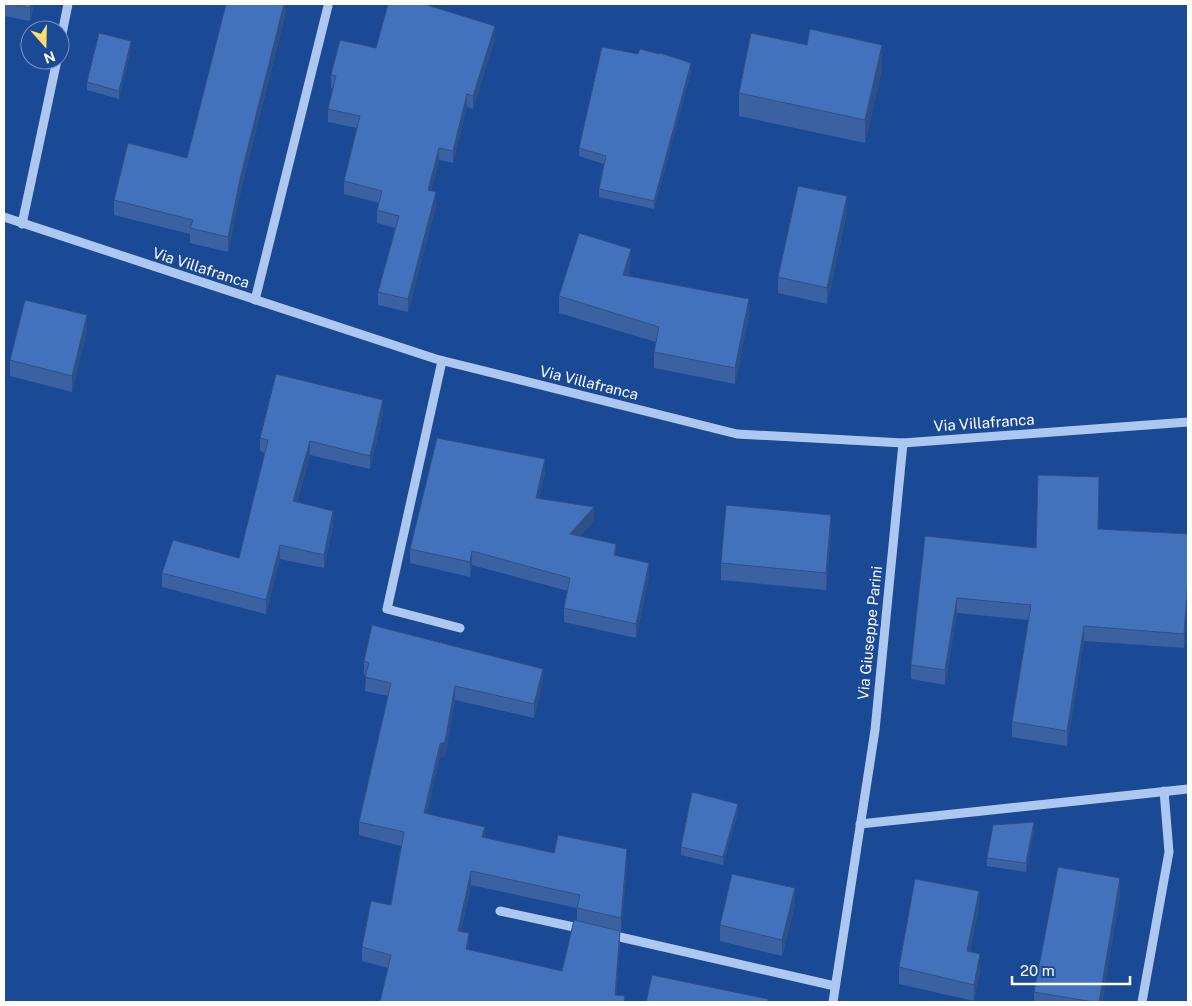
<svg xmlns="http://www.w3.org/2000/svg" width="1192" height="1006" font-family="'Public Sans',sans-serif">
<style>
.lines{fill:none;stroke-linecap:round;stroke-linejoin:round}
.minor{stroke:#acc7f0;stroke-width:9}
.wall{fill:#3a62a2;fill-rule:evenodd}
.shaded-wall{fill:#2f5084}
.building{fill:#4372bc;stroke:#2f5084}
.labels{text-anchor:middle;stroke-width:4.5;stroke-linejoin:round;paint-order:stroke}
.street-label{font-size:15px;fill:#fff;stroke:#1a4995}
</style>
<rect width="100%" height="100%" fill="#1a4995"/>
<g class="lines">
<g class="minor">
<polyline points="60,44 68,4"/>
<polyline points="4,217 436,359 737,434 903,443 1188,422"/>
<polyline points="22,224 57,60"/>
<polyline points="255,300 328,6"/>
<polyline points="442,361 387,609 460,628"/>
<polyline points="860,824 1188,789"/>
<polyline points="500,911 583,929"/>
<polyline points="611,935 835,986"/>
<polyline points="833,1002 875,730 903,443"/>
<polyline points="1142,1002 1169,852 1164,791"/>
</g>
</g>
<g class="wall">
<polygon points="4,4 34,4 30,21 4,16"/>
<polygon points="286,4 286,12 241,190 228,252 190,243 190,234 114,215 114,200 187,158"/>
<polygon points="430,6 495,39 473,109 467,107 453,163 439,160 431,191 436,205 408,312 378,305 378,292 395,228 377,223 377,210 379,203 344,194 344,181 357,128 328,122 328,109 333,88 331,88 331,75 376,48"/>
<polygon points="807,45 882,68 865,143 739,116 739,93"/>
<polygon points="131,49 119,99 87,90 87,82"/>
<polygon points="691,72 654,209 599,197 599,189 604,164 579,156 579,148"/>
<polygon points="847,212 827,304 778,293 778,277"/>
<polygon points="631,265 628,276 749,315 735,384 654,368 654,352 656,342 559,313 559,296"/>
<polygon points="87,331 72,392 10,376 10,360"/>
<polygon points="383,414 370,469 310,455 297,502 333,525 324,568 280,559 266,614 162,587 162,573 239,558 265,453 260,451 260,438"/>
<polygon points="545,473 539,499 594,521 580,536 616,556 649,577 636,638 564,622 564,608 568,591 472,565 470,577 410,563 410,549"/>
<polygon points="1098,529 1188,534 1188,595 1184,648 1084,641 1067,746 1012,737 1012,722 1029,620 957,613 945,685 911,679 911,665 925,536 1036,548"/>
<polygon points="831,532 826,590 721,580 721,563"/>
<path d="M364,661L543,682L534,718L455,700L445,756L440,757L427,813L485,838L554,853L627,862L621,932H620V944L616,995L625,1002H380L388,968L362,961V947L391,905L401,846L359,835V822L388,696L365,691L366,675H364ZM471,885L577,908V921L562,971L469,950V947L461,931Z"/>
<polygon points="738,812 723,865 681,855 681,847"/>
<polygon points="1034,830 1026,872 987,866 987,858"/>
<polygon points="1120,895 1102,1002 1034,1002 1034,992"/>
<polygon points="795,904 782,956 720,941 720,925"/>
<polygon points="979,907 970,952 980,971 974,1001 899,984 899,967"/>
</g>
<g class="shaded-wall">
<polygon points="31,4 34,4 30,21 30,8"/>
<polygon points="284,4 286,4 286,12 241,190 228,252 228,237 241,175"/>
<polygon points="495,26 495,39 473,109 473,96"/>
<polygon points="131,41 131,49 119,99 119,91"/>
<polygon points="882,45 882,68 865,143 865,120"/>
<polygon points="691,63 691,72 654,209 654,201"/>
<polygon points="467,94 467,107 453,163 453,151"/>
<polygon points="439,148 439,160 428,203 428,190"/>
<polygon points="436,192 436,205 408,312 408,299"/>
<polygon points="847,196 847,212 827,304 827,288"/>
<polygon points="631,249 631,265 623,291 623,275"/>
<polygon points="749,299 749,315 735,384 735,368"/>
<polygon points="87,315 87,331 72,392 72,376"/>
<polygon points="383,400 383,414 370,469 370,456"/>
<polygon points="310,441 310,455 293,515 293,501"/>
<polygon points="545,459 545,473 536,512 536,498"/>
<polygon points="594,507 594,521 570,548 570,534"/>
<polygon points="333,511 333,525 324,568 324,555"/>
<polygon points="831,515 831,532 826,590 826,573"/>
<polygon points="616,544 616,559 614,555"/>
<polygon points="280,545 280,559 266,614 266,600"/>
<polygon points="472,551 472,565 470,577 470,562"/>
<polygon points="649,563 649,577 636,638 636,624"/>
<polygon points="1188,580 1188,595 1184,648 1184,634"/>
<polygon points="957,598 957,613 945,685 945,670"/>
<polygon points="1084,626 1084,641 1067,746 1067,731"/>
<polygon points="543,669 543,682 534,718 534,704"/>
<polygon points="455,686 455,700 445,756 440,757 424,826 424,813"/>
<polygon points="738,804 738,812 723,865 723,857"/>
<polygon points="1034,822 1034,830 1026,872 1026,863"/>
<polygon points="485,827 485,841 482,837"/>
<polygon points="627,849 627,862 621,932 621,918"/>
<polygon points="471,871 471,885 458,944 458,931"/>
<polygon points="1120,878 1120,895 1102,1002 1099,1002"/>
<polygon points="795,888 795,904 782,956 782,940"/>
<polygon points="979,891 979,907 967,968 967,951"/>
<polygon points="620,931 620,944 616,1002 615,995"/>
<polygon points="469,933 469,947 466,963 466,949"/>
<polygon points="980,954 980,971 974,1001 974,985"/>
</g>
<g class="building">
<polygon points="12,4 31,4 30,8"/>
<polygon points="226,4 284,4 241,175 228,237 190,228 193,220 114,200 128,143 187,158"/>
<polygon points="388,4 427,4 427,5 495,26 473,96 467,94 453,151 439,148 428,190 436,192 408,299 378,292 399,216 377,210 382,191 344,181 360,116 328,109 336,76 331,75 340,40 376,48"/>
<polygon points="810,29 882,45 865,120 739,93 751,33 807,45"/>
<polygon points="99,33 131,41 119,91 87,82"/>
<polygon points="602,47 638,54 640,49 659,54 660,53 691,63 654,201 599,189 606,156 579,148"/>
<polygon points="798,186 847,196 827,288 778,277"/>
<polygon points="579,233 631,249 623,275 749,299 735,368 654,352 659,327 559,296"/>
<polygon points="25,300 87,315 72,376 10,360"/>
<polygon points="276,374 383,400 370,456 310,441 293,501 333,511 324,555 280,545 266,600 162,573 173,540 239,558 268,440 260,438"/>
<polygon points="437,438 545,459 536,498 594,507 570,534 616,544 614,555 649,563 636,624 564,608 570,578 472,551 470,562 410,549"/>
<polygon points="1038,475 1099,477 1098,529 1188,534 1188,580 1184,634 1084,626 1067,731 1012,722 1031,605 957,598 945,670 911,665 925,536 1036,548"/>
<polygon points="726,505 831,515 826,573 721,563"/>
<polygon points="372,625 543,669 534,704 455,686 445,742 440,744 424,813 485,827 482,837 554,853 558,835 627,849 621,918 577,908 580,895 471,871 458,931 469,933 466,949 562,971 574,920 620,931 615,995 625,996 624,1002 380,1002 391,955 362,947 371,901 391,905 404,832 359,822 391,683 365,677 369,663 364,661"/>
<polygon points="692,792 738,804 723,857 681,847"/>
<polygon points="1034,822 1026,863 987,858 993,825"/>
<polygon points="1058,867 1120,878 1099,1002 1094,1002 1034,992"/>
<polygon points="732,874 795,888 782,940 720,925"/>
<polygon points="915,879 979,891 967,951 980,954 974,985 899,967"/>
<polygon points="652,975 768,999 767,1002 646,1002"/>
</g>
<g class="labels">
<g class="street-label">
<text transform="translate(201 268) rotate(18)" y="5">Via Villafranca</text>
<text transform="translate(589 383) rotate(14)" y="5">Via Villafranca</text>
<text transform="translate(984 423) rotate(-4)" y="5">Via Villafranca</text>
<text transform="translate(870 633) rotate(-84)" y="5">Via Giuseppe Parini</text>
</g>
</g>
<rect width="1192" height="1006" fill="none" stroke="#ffffff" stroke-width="10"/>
<g transform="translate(45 45) rotate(160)"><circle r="24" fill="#1a4995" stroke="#7692bf"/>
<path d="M0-4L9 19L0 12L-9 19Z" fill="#ffdc6b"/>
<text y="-8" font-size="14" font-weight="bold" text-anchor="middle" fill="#ffffff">N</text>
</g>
<path d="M1012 976v8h118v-8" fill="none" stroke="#ffffff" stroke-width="2.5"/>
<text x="1020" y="976" font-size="15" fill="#ffffff" stroke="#1a4995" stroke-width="4" paint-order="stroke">20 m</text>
</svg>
